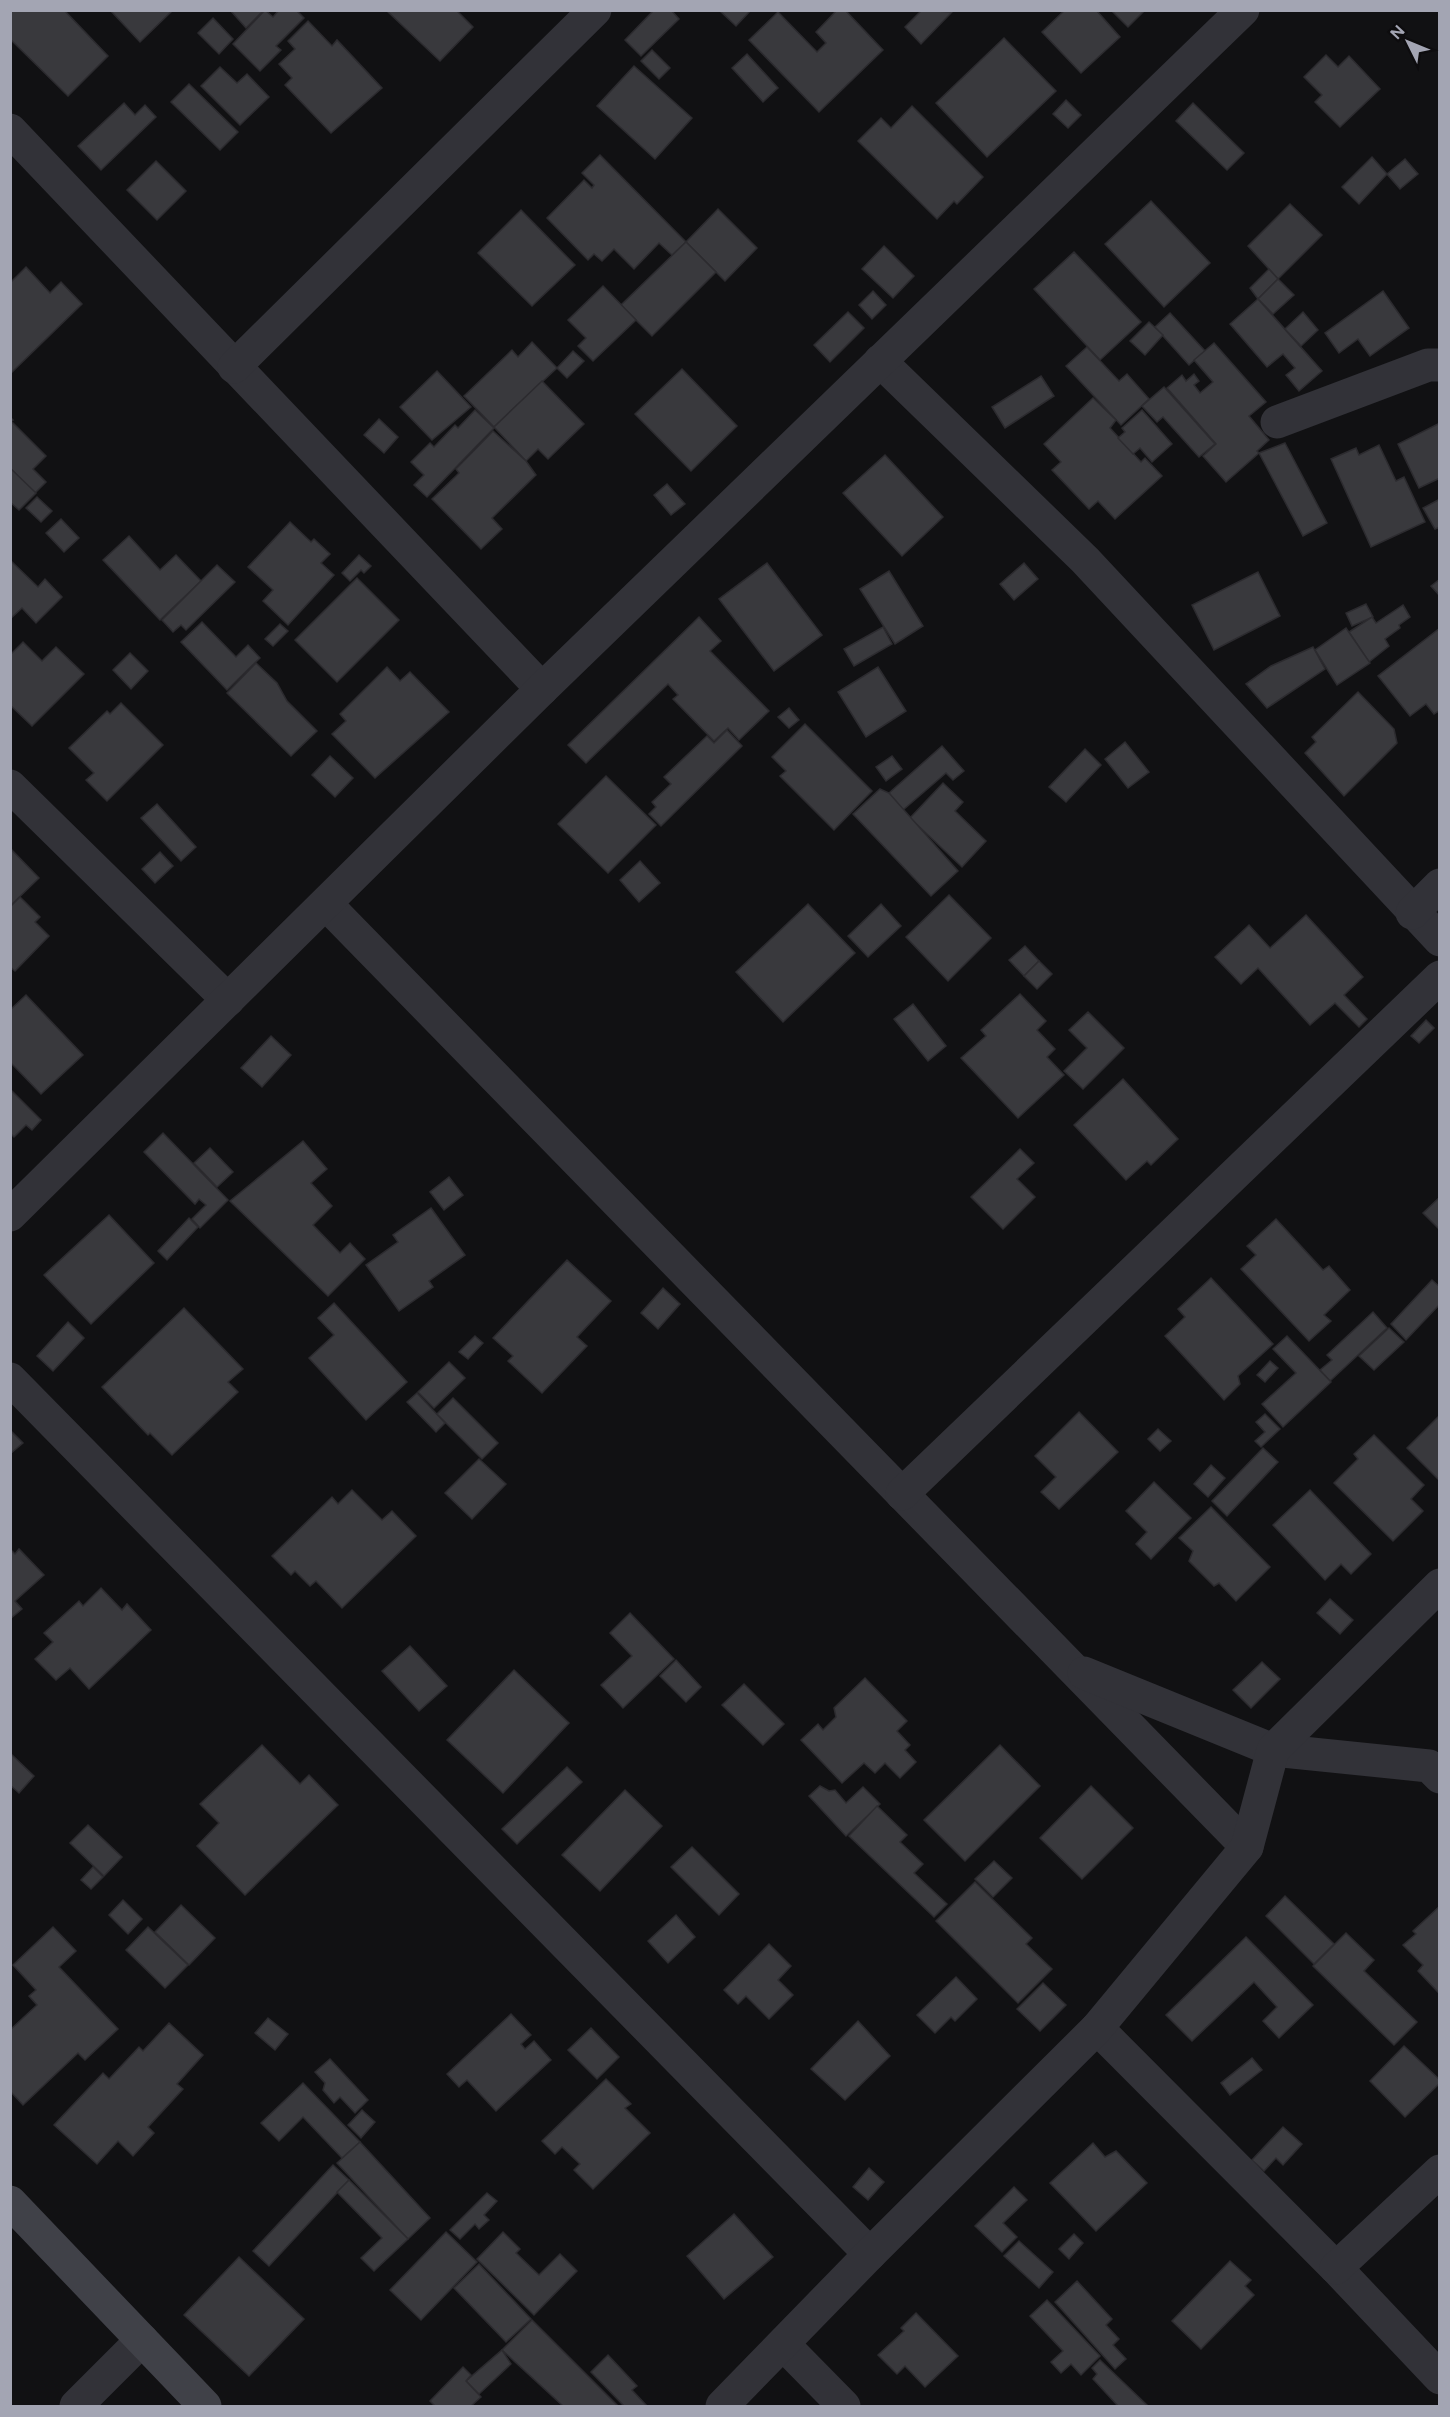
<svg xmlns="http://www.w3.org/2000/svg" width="1450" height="2417" font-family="Figtree,sans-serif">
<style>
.building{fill:#39393d;stroke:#2c2b2f;stroke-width:1.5}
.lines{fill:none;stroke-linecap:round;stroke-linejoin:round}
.street{stroke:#323238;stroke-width:33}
.secondary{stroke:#404148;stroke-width:33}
</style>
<rect width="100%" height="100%" fill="#111113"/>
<g class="building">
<polygon points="10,10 64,10 108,56 68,96 10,39"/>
<polygon points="110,10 173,10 140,42"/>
<polygon points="230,10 264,10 246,28"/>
<polygon points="265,10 273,17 279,10 296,10 304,18 276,46 281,50 260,71 233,44"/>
<polygon points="456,10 473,27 440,61 387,11"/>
<polygon points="654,10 671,10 679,19 641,56 625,40"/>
<polygon points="719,10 751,10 736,26"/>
<polygon points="837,10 845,10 883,50 819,112 749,40 778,12 817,52 826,43 816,32"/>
<polygon points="922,10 952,12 921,44 905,27"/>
<polygon points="1065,10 1096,10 1120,37 1081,73 1042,32"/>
<polygon points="1111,10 1145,10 1128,27"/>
<polygon points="213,18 233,39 219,54 198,33"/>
<polygon points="308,21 332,46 337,40 382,88 331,133 285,85 292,78 279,64 295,49 288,41"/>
<polygon points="1004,38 1056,91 987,157 936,103"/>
<polygon points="652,50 670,68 659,79 641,61"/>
<polygon points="747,54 778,88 763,102 732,68"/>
<polygon points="1326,55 1338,67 1349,56 1380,89 1340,127 1315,102 1322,95 1304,77"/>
<polygon points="634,66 692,118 655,159 597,106"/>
<polygon points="220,67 237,83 247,74 269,97 240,125 201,86"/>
<polygon points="189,84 238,132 220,150 171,102"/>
<polygon points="1066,100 1081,115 1068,128 1053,114"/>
<polygon points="124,103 135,115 145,105 156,117 101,170 78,146"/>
<polygon points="1193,103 1244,153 1227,170 1176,121"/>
<polygon points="912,106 983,177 957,204 954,201 937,219 858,141 881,118 891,128"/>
<polygon points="600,155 686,242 672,255 659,243 634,269 614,249 602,261 594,254 588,260 547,218 584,180 592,188 594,185 582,173"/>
<polygon points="1372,157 1387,174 1359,204 1342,187"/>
<polygon points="1405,159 1418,174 1400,189 1387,174"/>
<polygon points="156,161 186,191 157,220 127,190"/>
<polygon points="1151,201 1210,263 1164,307 1105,244"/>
<polygon points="1290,204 1322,235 1278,279 1248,246"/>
<polygon points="718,209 757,248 725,281 686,242"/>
<polygon points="521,210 575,265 532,306 478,253"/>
<polygon points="686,242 716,272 652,336 621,305"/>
<polygon points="884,246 914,276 893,298 862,269"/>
<polygon points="1074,252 1141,322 1100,360 1034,289"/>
<polygon points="26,267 50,293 61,282 82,304 10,374 10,283"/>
<polygon points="1269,269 1278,279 1258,299 1250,288"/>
<polygon points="1278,279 1294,295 1273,314 1258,299"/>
<polygon points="603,286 636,320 593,361 578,346 586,338 568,320"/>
<polygon points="873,291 886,305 872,319 859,305"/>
<polygon points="1383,291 1409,328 1370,356 1358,339 1339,353 1325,333"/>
<polygon points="1258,299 1322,371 1299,391 1286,375 1295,368 1283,354 1267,367 1230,324"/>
<polygon points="848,312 864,328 830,362 814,345"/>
<polygon points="1303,312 1318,330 1301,346 1285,329"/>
<polygon points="1170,313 1205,351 1189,365 1155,327"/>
<polygon points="1149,322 1163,335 1145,355 1130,341"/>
<polygon points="532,342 557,368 494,427 464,396 512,350 518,357"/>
<polygon points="1214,343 1266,402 1249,416 1269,440 1257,451 1259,453 1226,482 1203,456 1216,444 1167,388 1182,375 1186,381 1194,374 1199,381 1194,385 1200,393 1213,382 1194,360"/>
<polygon points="1087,347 1119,381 1127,374 1149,399 1121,425 1066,366"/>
<polygon points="573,351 584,361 567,378 557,368"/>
<polygon points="682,369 737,426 691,471 635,414"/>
<polygon points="437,371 471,407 432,440 400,407"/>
<polygon points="1041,376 1054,396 1005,428 992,407"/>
<polygon points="542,381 584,424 548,459 538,449 526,461 494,427"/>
<polygon points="1164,387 1215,444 1199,457 1163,417 1157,422 1142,406"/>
<polygon points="1093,398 1116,420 1110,428 1141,462 1145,458 1162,476 1115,519 1098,501 1089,509 1052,470 1061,462 1044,444"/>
<polygon points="475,410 494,428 427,497 414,485 424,475 411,462 430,443 434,447 455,425 458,428"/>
<polygon points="1142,410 1172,444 1152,462 1140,448 1133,454 1118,438 1125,432 1122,428"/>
<polygon points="10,417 13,420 11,421 46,456 33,469 46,482 35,493 10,468"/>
<polygon points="379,419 398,437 384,453 364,435"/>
<polygon points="1440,423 1440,478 1419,488 1398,444"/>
<polygon points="493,431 526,461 536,475 492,518 502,529 481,549 432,499 459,473 456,469"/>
<polygon points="1285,443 1327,523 1303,536 1259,453"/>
<polygon points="1379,445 1396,481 1404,477 1425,522 1371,547 1331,459 1356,448 1359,455"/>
<polygon points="885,455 943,517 902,556 843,493"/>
<polygon points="10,468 36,493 19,510 10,502"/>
<polygon points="667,484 685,504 671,515 654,495"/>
<polygon points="37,497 52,511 41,522 26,508"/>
<polygon points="1440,499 1440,527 1435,529 1423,508"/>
<polygon points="61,519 79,538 64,552 46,533"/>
<polygon points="290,522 311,542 314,539 330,554 321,563 334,575 288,625 263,601 273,590 248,567"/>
<polygon points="129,536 160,570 176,555 201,581 160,620 103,560"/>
<polygon points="359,555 371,566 364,573 361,570 350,581 342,573"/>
<polygon points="10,560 38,587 45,579 62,597 36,623 22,608 10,619"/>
<polygon points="767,563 822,635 774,671 719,599"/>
<polygon points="1024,563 1038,579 1014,600 1000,584"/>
<polygon points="217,565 235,582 186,630 181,625 173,632 162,620"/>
<polygon points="889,571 923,626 895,644 860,589"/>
<polygon points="1258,572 1280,616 1214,650 1192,605"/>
<polygon points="357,578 399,620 337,682 295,640"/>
<polygon points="1440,579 1440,596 1431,586"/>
<polygon points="1366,604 1373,617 1352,626 1346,613"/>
<polygon points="1403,605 1410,617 1399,625 1400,628 1385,639 1389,646 1369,662 1349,632 1372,617 1376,623"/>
<polygon points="699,617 721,641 710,651 769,711 739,740 728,728 714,741 673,699 678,695 668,684 586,763 568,745"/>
<polygon points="202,622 236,657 248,645 260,658 227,690 181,642"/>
<polygon points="280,624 288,631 273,646 265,639"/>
<polygon points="883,627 892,644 854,666 844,649"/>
<polygon points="1346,628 1370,663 1337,685 1315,650"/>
<polygon points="1440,628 1440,710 1434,714 1426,704 1410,716 1378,676"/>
<polygon points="23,642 42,661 56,647 84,674 32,726 10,705 10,655"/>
<polygon points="1313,647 1325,669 1267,708 1246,684 1271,666"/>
<polygon points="130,653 148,671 131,689 113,670"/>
<polygon points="256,663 277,683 287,701 317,731 291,756 227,693"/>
<polygon points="387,667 400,681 410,672 449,712 375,778 332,734 346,721 340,714"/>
<polygon points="878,667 906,711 866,737 838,692"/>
<polygon points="1358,692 1394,729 1397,743 1344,796 1305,753 1316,742 1312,737"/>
<polygon points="121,703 163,745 107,801 86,780 94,773 69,748 107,711 110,714"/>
<polygon points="789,708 799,720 789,728 778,717"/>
<polygon points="805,724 872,791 834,830 780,776 786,771 772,757"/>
<polygon points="727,730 742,746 661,826 649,814 656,807 652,802 671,784 664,777 707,736 714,743"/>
<polygon points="1125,742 1149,772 1128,788 1105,759"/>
<polygon points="942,746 964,771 953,780 946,773 903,810 889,793"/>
<polygon points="1085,749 1101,765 1066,802 1049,787"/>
<polygon points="330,756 353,778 335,797 312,775"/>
<polygon points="892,756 902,769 886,781 876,767"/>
<polygon points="606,776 656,825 608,873 558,824"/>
<polygon points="943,783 963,802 955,811 986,841 962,867 910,818"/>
<polygon points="880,789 889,793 958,871 931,896 853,814"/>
<polygon points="157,804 196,847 181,861 141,818"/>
<polygon points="10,848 39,878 10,906"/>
<polygon points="160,852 173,866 155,883 142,869"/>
<polygon points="640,861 660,883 639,902 620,880"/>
<polygon points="949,895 991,938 948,981 906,937"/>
<polygon points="20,897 40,917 35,922 49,936 15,971 10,967 10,907"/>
<polygon points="808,904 855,953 783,1022 736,972"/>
<polygon points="881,904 901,926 868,957 848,936"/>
<polygon points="1306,915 1363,977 1344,995 1367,1019 1359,1027 1335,1003 1310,1025 1258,968 1241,984 1215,957 1249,925 1270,948"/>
<polygon points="1025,946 1039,961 1024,976 1009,960"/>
<polygon points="1039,961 1052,974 1037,989 1024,976"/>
<polygon points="1020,994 1046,1021 1037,1030 1055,1049 1047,1057 1064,1075 1018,1118 961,1058 986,1036 981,1030"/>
<polygon points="26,995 83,1055 41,1094 10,1062 10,1010"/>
<polygon points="913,1004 946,1046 928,1061 894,1019"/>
<polygon points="1088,1012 1124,1048 1083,1089 1064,1071 1087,1048 1069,1030"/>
<polygon points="1426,1020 1434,1028 1419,1043 1411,1036"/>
<polygon points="271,1036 291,1055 262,1087 241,1068"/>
<polygon points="1123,1079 1178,1139 1151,1165 1147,1161 1126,1180 1074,1125"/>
<polygon points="10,1089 41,1120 32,1130 26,1125 14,1137 10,1133"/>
<polygon points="163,1133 228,1200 200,1228 192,1219 206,1205 199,1199 195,1204 144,1152"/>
<polygon points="303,1141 327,1169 311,1183 332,1206 313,1225 340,1253 350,1243 365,1259 328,1296 230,1201"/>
<polygon points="210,1148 233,1172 217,1187 194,1163"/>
<polygon points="1020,1149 1034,1163 1017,1179 1035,1197 1003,1229 971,1197"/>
<polygon points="449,1177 463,1195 444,1210 430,1192"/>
<polygon points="1440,1197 1440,1230 1423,1213"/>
<polygon points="431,1208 465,1255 429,1281 433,1287 399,1311 366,1265 398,1242 393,1235"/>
<polygon points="109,1215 154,1263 91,1324 44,1275"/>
<polygon points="189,1218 198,1227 167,1260 158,1251"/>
<polygon points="1276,1219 1323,1270 1329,1266 1350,1290 1324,1315 1331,1321 1309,1341 1241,1269 1256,1255 1247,1246"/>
<polygon points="567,1260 611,1301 577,1337 587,1346 542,1393 508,1361 513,1356 493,1338"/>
<polygon points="1211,1278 1273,1344 1238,1376 1240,1384 1224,1400 1165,1336 1185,1317 1178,1309"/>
<polygon points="1432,1280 1440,1287 1440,1304 1406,1340 1391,1324"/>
<polygon points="663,1288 680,1304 658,1329 641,1313"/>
<polygon points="334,1303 407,1382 366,1420 309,1358 334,1335 318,1318"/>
<polygon points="184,1308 243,1369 228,1382 238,1392 172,1455 150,1433 148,1435 102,1387"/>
<polygon points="1373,1312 1387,1328 1330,1381 1320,1370 1332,1360 1327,1355"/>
<polygon points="68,1322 84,1338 53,1371 37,1356"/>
<polygon points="1389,1328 1404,1342 1374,1370 1359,1356"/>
<polygon points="475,1336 483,1343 468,1359 459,1352"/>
<polygon points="1287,1336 1331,1382 1283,1427 1262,1404 1296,1373 1273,1349"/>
<polygon points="1270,1361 1278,1368 1265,1382 1257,1375"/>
<polygon points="449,1362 465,1378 434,1408 418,1392"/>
<polygon points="417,1393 445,1423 436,1432 407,1402"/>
<polygon points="453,1398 498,1443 482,1459 437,1414"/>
<polygon points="1079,1412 1118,1452 1059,1509 1041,1492 1056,1477 1035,1456"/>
<polygon points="1265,1414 1280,1429 1261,1447 1255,1441 1265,1432 1256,1422"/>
<polygon points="1440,1415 1440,1481 1407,1448"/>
<polygon points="1158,1429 1171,1441 1160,1451 1148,1439"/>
<polygon points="10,1430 23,1443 10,1454"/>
<polygon points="1374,1435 1424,1485 1411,1499 1423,1511 1393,1541 1334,1483 1358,1459 1354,1454"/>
<polygon points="1263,1448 1278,1462 1227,1516 1212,1501"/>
<polygon points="479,1459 506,1484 472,1519 445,1493"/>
<polygon points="1211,1465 1225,1478 1208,1497 1194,1484"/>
<polygon points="1154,1482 1191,1518 1151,1559 1136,1544 1147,1532 1126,1511"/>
<polygon points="352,1490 382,1520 392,1511 416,1536 342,1608 316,1581 310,1586 295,1571 291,1575 272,1556 332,1497 338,1504"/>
<polygon points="1310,1490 1371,1554 1351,1574 1341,1564 1325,1580 1273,1525"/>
<polygon points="1211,1507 1270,1567 1236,1601 1219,1583 1214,1586 1189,1561 1193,1551 1179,1538"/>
<polygon points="10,1549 15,1554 19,1549 44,1575 15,1601 22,1609 10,1619"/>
<polygon points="101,1588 122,1610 127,1604 151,1630 89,1689 70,1668 56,1680 35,1659 53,1642 44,1633 79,1601 83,1606"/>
<polygon points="1330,1599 1353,1620 1340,1634 1317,1613"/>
<polygon points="630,1613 674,1659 623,1708 601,1685 632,1656 610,1633"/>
<polygon points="410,1646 447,1686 419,1711 382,1671"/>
<polygon points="676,1660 701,1687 686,1702 660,1676"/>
<polygon points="1262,1662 1280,1679 1251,1708 1233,1690"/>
<polygon points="514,1670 569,1723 503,1793 447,1740"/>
<polygon points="865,1678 907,1721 897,1731 910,1745 905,1750 916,1762 900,1778 885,1763 875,1773 864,1763 842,1783 801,1740 818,1724 823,1730 836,1717 834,1708"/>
<polygon points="744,1684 784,1724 763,1745 722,1705"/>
<polygon points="262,1745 300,1784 309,1775 338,1805 245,1895 197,1846 219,1823 200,1804"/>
<polygon points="1000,1745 1040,1786 965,1861 924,1820"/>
<polygon points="10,1753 34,1776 19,1793 10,1785"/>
<polygon points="567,1767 582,1782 517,1844 502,1829"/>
<polygon points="820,1786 829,1791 835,1790 846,1803 863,1787 880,1804 846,1836 809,1796"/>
<polygon points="1091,1786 1133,1828 1082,1879 1040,1838"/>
<polygon points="625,1790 662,1826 600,1891 562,1855"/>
<polygon points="877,1806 907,1835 900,1842 923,1864 914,1873 947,1904 934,1917 849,1836"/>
<polygon points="88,1825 122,1857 104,1876 70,1843"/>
<polygon points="692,1847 739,1894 719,1915 671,1867"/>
<polygon points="994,1861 1012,1878 993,1897 975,1879"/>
<polygon points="93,1867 103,1877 91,1889 81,1880"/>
<polygon points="975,1882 1032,1938 1026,1944 1052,1969 1018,2003 936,1921"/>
<polygon points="1285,1896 1334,1944 1314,1964 1266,1916"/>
<polygon points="123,1900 142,1919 128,1934 109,1915"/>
<polygon points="181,1905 215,1938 189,1965 155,1932"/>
<polygon points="1440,1906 1440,1991 1438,1992 1418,1971 1423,1965 1403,1945 1416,1934 1413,1931"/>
<polygon points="676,1915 695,1937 668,1963 648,1941"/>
<polygon points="53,1927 76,1951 59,1967 118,2029 85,2060 78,2053 23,2105 10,2091 10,2030 37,2005 29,1996 36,1990 13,1965"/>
<polygon points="148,1927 188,1965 165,1988 126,1950"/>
<polygon points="1346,1933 1374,1960 1364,1971 1417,2022 1394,2045 1313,1966"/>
<polygon points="1246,1937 1313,2005 1279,2038 1263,2021 1277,2007 1254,1982 1192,2041 1166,2015"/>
<polygon points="769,1944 791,1966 778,1980 793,1995 769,2019 746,1996 738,2004 724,1990"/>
<polygon points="956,1977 977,1999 955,2021 951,2017 935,2033 917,2015"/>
<polygon points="1043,1983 1066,2005 1040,2031 1017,2009"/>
<polygon points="511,2014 531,2035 521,2044 525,2049 534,2041 551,2060 496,2111 467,2080 459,2087 447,2074"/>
<polygon points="268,2018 288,2034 275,2050 255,2033"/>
<polygon points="858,2021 890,2056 845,2100 811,2069"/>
<polygon points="169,2023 203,2055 177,2084 183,2089 148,2127 154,2133 133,2156 118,2141 97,2164 54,2125 103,2073 109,2079 139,2047 143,2051"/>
<polygon points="591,2028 619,2057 597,2079 568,2050"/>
<polygon points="1404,2046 1440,2080 1440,2083 1405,2117 1370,2081"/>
<polygon points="1252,2058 1262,2070 1230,2095 1221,2083"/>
<polygon points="330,2059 368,2100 355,2113 340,2097 334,2103 323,2090 325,2083 315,2072"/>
<polygon points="606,2079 631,2104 625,2108 650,2133 593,2189 574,2170 580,2164 562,2147 555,2154 542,2141"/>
<polygon points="303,2083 360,2142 342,2158 303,2117 279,2141 261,2123"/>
<polygon points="362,2110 375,2122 361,2138 348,2125"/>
<polygon points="1283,2127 1302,2144 1283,2165 1276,2158 1264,2171 1252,2160"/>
<polygon points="360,2142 430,2218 408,2239 337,2163"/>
<polygon points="1093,2143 1105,2157 1116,2151 1147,2183 1096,2231 1050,2183"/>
<polygon points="333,2165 349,2180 269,2266 253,2251"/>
<polygon points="869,2168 884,2182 868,2200 853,2187"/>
<polygon points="349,2180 408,2239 374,2271 361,2258 382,2238 337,2192"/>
<polygon points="1014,2187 1027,2200 1003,2223 1017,2237 1002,2252 975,2226"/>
<polygon points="487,2193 497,2201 484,2215 489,2220 479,2229 475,2224 460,2239 450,2230"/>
<polygon points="734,2214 773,2257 724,2299 687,2256"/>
<polygon points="446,2232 477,2262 421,2320 390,2290"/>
<polygon points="503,2232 520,2249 516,2253 539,2275 560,2254 577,2271 534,2315 477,2259"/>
<polygon points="1074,2234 1083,2243 1069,2259 1059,2249"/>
<polygon points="1019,2241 1053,2272 1039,2288 1004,2256"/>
<polygon points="239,2257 304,2319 249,2376 184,2315"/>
<polygon points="1230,2261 1251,2280 1245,2286 1254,2295 1201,2349 1172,2321"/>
<polygon points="479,2264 531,2319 506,2342 454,2288"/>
<polygon points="1077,2281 1112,2319 1106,2325 1119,2339 1113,2345 1126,2359 1115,2369 1055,2302"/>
<polygon points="1047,2300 1100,2356 1081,2375 1071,2364 1061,2373 1051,2362 1063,2351 1030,2316"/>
<polygon points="916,2313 958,2356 925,2387 905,2366 897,2374 878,2355 904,2331 901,2328"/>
<polygon points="532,2320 618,2406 563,2406 502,2350"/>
<polygon points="502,2350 511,2364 479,2394 466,2381"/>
<polygon points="608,2355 637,2386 632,2390 647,2406 624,2406 591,2372"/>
<polygon points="1100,2360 1148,2406 1118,2406 1093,2379 1097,2374 1092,2368"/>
<polygon points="463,2367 471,2375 466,2381 481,2397 471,2406 435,2406 430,2401"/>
</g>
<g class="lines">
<g class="street">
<polyline points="10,130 542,689"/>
<polyline points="880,361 1085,560 1440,940"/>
<polyline points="234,367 595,10"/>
<polyline points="1277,422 1428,365 1440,365"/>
<polyline points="10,786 228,1000"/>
<polyline points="326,904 1247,1847"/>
<polyline points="1412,913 1440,885"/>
<polyline points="10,1215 542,689 1243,10"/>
<polyline points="10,1379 870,2254"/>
<polyline points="902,1494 1440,977"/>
<polyline points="1084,1673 1273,1750 1429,1766 1440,1777"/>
<polyline points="1097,2028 1336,2268 1440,2378"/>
<polyline points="1336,2268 1440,2171"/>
<polyline points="783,2344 844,2406"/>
<polyline points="76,2406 142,2340"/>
<polyline points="722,2406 870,2254 1097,2028 1247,1847 1273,1750 1440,1585"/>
</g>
<polyline class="secondary" points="10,2202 205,2406"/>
</g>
<rect width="1450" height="2417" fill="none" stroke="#a3a5b3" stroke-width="24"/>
<g transform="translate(1408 42) rotate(313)" stroke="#0d0c0e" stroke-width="4.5" paint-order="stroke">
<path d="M0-4.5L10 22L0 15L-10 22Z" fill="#a3a5b3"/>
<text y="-9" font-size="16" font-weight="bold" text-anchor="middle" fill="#a3a5b3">N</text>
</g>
</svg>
